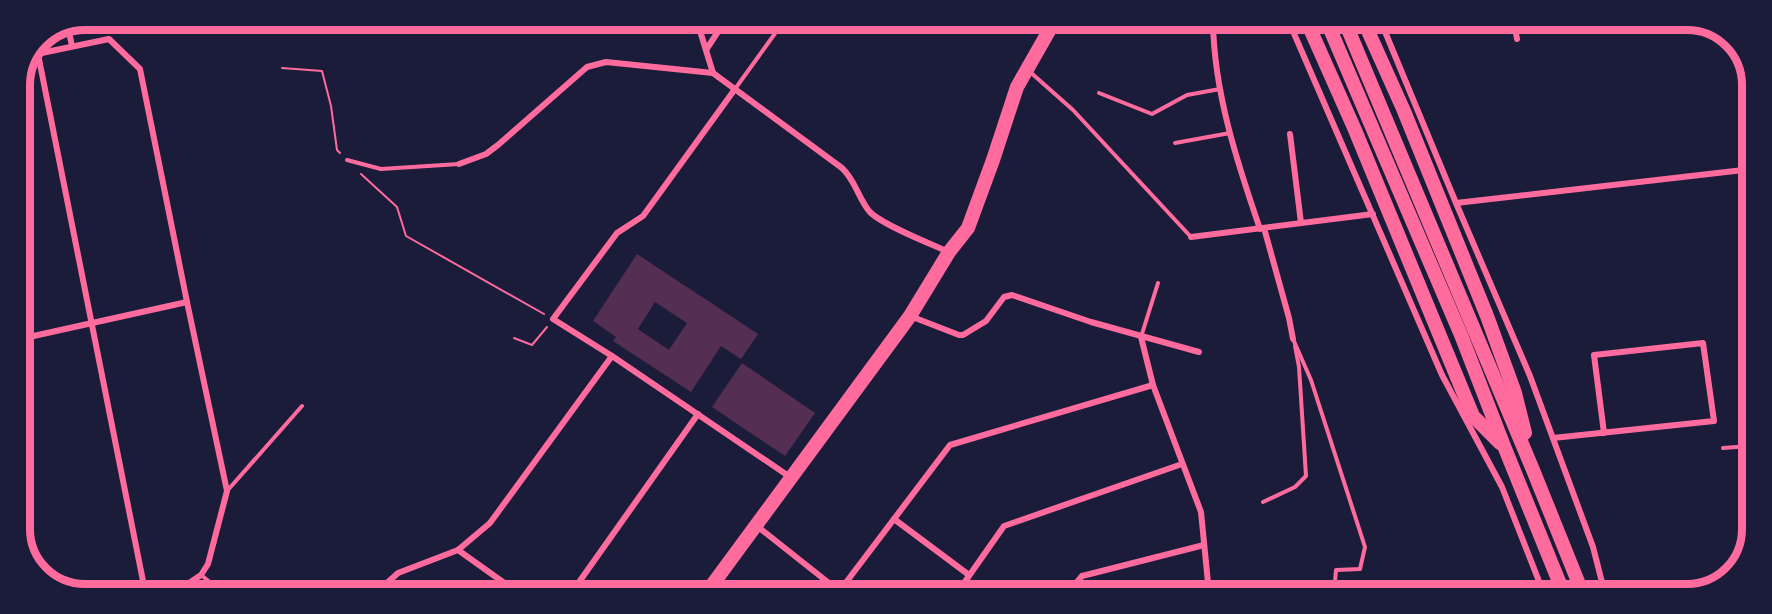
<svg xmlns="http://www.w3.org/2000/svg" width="1772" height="614" font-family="'Zilla Slab',serif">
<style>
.building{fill:#542f53;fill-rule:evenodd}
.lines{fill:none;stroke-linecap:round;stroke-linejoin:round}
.path{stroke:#ff6b9d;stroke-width:2}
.service{stroke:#ff6b9d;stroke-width:4}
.minor{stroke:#ff6b9d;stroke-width:6}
.tertiary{stroke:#ff6b9d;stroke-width:10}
.trunk{stroke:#ff6b9d;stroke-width:14}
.rim{fill:none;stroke:#ff6b9d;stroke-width:8}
</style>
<rect width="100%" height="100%" fill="#1b1b3a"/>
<g class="building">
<path d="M637,254L758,334L741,359L721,346L691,392L613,341L616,337L593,321ZM655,302L687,323L669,350L638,329Z"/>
<polygon points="742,363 815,413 785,456 712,407"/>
</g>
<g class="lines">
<g class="path">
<polyline points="282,68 322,71 331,106 337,150 340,153"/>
<polyline points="361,174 397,207 406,236 544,314"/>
<polyline points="514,338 532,345 547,327"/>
</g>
<g class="service">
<polyline points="1029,71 1073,110 1191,237"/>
<polyline points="735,89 784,21"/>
<polyline points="1099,93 1152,114 1187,95 1220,89"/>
<polyline points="1175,143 1230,133"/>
<polyline points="347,160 381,169 459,164"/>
<polyline points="1141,337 1158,283"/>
<polyline points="1293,339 1311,380 1365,547 1360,569 1336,570 1334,594"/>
<polyline points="1723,448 1750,446"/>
<polyline points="227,491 302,406"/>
<polyline points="1263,502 1295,487 1306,476 1299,367 1295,346"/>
<polyline points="201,575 221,591"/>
<polyline points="1208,584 1334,591"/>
</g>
<g class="minor">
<polyline points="697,21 713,73"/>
<path d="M1213,22C1214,92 1237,162 1260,229"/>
<polyline points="1289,22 1442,375 1502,487 1544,594"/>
<polyline points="1381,22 1456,203 1530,376 1593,547 1605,594"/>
<polyline points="1514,22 1517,39"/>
<polyline points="68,27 72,46"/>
<polyline points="706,50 725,21"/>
<polyline points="38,54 145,591"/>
<polyline points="32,55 109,39 140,69 187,302 227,491 208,564 201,575 183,587 170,591"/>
<polyline points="1290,134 1301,223"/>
<path d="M459,164L486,154L498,145L587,67L606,62L713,73L842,168C855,180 858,197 869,211C880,224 931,244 949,252"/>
<polyline points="1456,203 1752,169"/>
<polyline points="1264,228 1289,318 1293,339"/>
<polyline points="1191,237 1373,214"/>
<polyline points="910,316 959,335 963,335 986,321 1004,297 1012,295 1091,322 1199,352"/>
<polyline points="1141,337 1153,385 1201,512 1209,593"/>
<polyline points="20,339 187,302"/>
<polyline points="612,356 553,319 617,233 643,216 735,89"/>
<polyline points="1553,438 1714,421 1703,343 1594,355 1604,433"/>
<polyline points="894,519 969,575"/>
<polyline points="757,526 839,591"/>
<polyline points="458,550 517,592"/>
<polyline points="377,592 398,573 458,550 490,523 612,356 790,477"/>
<polyline points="572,592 698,414"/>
<polyline points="838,593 950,445 1153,385"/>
<polyline points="957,593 1004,526 1182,464"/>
<polyline points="1068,593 1082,576 1204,545"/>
</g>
<polyline class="tertiary" points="20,523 24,545"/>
<g class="trunk">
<polyline points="1307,22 1355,130 1473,416 1500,443"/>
<polyline points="1327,22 1461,335 1504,446 1564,594"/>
<polyline points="1345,22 1533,470 1583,594"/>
<polyline points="1364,22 1404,111 1487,316 1515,393 1525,433"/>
<polyline points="707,592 910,316 949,252 968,228 993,160 1017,87 1054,22"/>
</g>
</g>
<path d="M0 0H1772V614H0ZM85 30H1687A55 55 0 0 1 1742 85V529A55 55 0 0 1 1687 584H85A55 55 0 0 1 30 529V85A55 55 0 0 1 85 30Z" fill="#1b1b3a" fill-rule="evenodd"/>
<path class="rim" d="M85 30H1687A55 55 0 0 1 1742 85V529A55 55 0 0 1 1687 584H85A55 55 0 0 1 30 529V85A55 55 0 0 1 85 30Z"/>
</svg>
